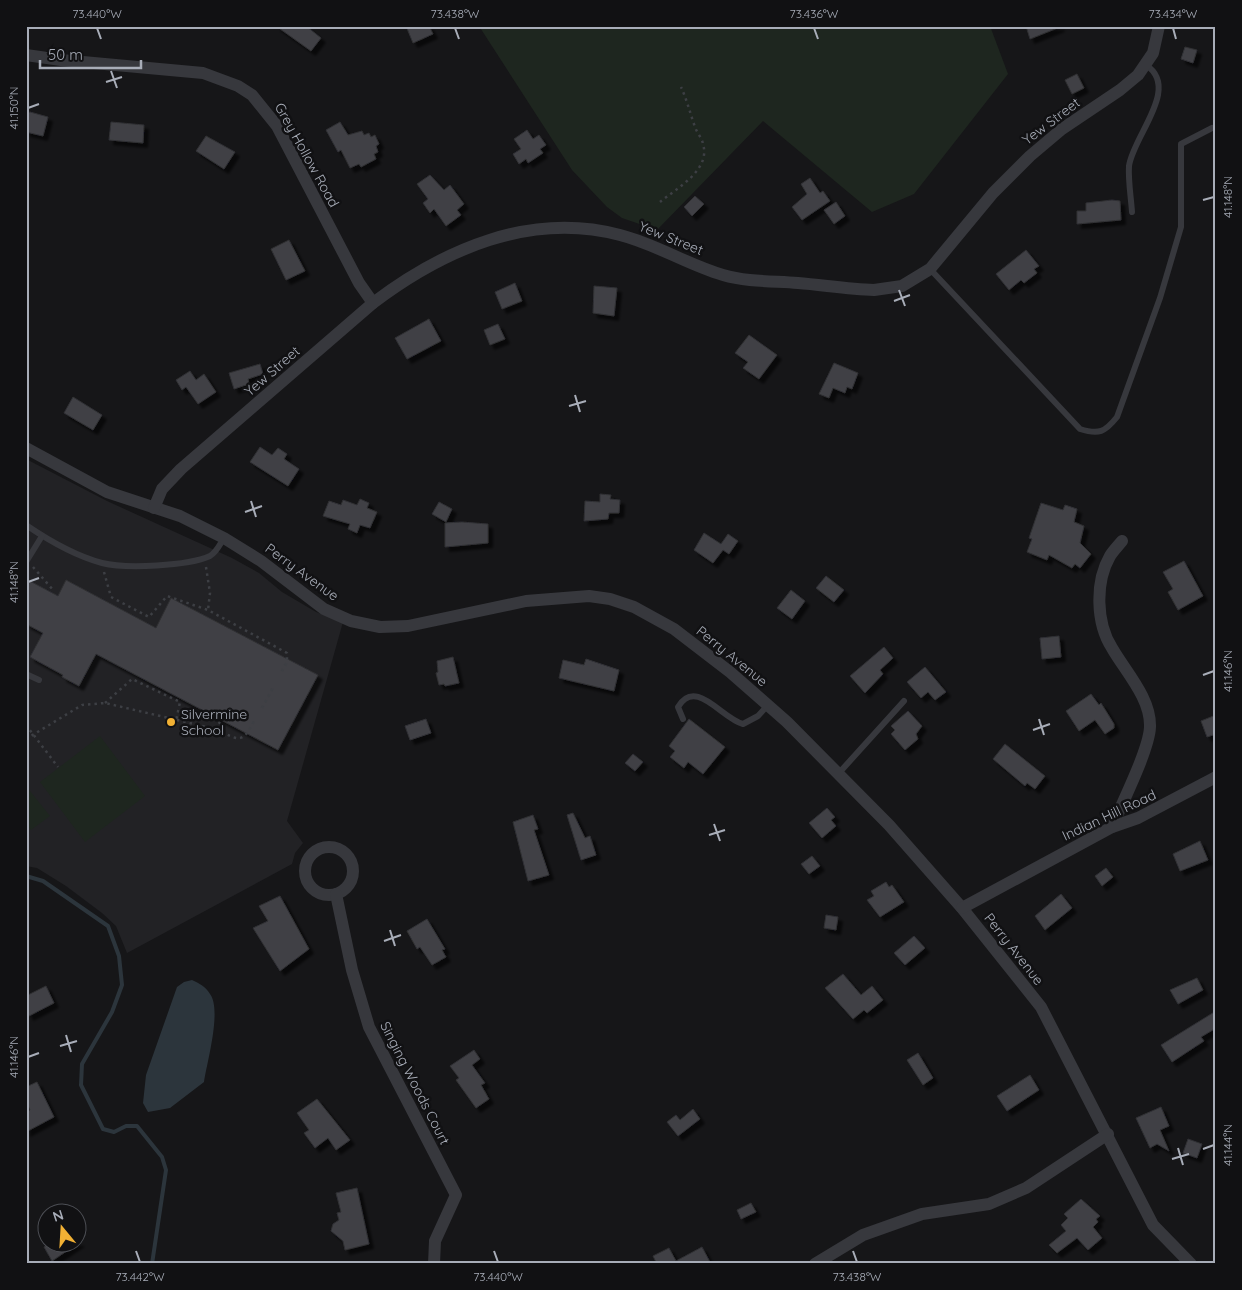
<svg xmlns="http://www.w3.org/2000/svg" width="1242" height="1290" font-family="Quicksand,sans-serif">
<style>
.built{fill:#222225}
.green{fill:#1e261f}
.water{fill:#2c353c}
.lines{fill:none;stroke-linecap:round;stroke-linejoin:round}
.stream{stroke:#2c353c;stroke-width:4}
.building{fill:#404145;stroke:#303034;filter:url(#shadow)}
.path{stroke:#3d3f44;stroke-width:2.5;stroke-dasharray:2.5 4;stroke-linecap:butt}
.lane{stroke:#37383d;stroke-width:6}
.street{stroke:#37383d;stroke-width:12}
.ticks{fill:none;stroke:#a8adb8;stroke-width:2}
.poi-dot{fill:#f2b134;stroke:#111113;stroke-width:2}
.labels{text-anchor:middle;stroke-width:5;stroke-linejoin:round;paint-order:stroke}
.street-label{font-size:14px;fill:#a8adb8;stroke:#111113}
.poi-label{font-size:14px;fill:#a8adb8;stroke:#111113;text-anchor:start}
.neatline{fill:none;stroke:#a8adb8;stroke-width:2}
.ticks-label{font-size:12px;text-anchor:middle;fill:#a8adb8}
</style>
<defs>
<filter id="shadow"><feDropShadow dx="4.5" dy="4.5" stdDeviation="1" flood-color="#0009"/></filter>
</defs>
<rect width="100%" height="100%" fill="#161618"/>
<polygon class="built" points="26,459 107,501 232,558 259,573 282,592 316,612 343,622 287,821 303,843 295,853 292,864 127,953 116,926 102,913 66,886 37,868 26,866"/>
<g class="green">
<polygon points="479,26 990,26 1008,74 914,194 872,212 763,121 657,230 622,218 607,207 572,170"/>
<polygon points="100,736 145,796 85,842 40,782"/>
<polygon points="26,786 50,816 31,830 26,824"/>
</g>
<path class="water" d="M192,980C199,983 206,987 210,994C222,1010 207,1062 204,1082L170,1108L148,1112L143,1103L146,1075L177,987L184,982Z"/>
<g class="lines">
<polyline class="stream" points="26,876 43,881 108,926 119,956 122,985 112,1012 82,1064 81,1085 103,1129 114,1132 126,1126 137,1126 162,1157 166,1170 152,1264"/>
</g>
<g class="building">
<polygon points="276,26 306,26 321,38 311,51"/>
<polygon points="406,26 429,26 433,34 413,43"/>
<polygon points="1026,26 1060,26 1060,27 1030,39"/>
<polygon points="1185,47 1197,50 1193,63 1181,59"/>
<polygon points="1077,74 1084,88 1072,94 1065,80"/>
<polygon points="30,112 48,117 43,136 26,132 26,113"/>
<polygon points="111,122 144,125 143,143 109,140"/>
<polygon points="340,122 348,135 362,131 364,135 369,133 371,137 375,135 379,144 376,146 378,152 374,154 376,159 361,167 359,164 350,168 341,150 338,152 326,130"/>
<polygon points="527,130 533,139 539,135 546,145 540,149 543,153 528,163 526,159 519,164 513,154 521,149 514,139"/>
<polygon points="206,136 235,152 224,169 196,151"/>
<polygon points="430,175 444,190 450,185 464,204 457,210 461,215 446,226 434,209 430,213 423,203 428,199 417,184"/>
<polygon points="810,178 820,193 823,191 830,201 802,220 792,207 807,194 801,184"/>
<polygon points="695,196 704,204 692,216 684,207"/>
<polygon points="1112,200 1120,201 1121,220 1077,224 1077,211 1086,211 1086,203"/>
<polygon points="836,202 845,216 834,224 824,210"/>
<polygon points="289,240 305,271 286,280 271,249"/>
<polygon points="1026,250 1039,266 1034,269 1037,273 1024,283 1021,280 1009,290 996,274"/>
<polygon points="515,283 522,301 502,309 495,292"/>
<polygon points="594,286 617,288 614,316 593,313"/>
<polygon points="429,319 441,341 407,359 395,338"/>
<polygon points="498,324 505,339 490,345 484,330"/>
<polygon points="749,335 777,355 759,379 743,368 748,362 735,353"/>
<polygon points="834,363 858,373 852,389 847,387 845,393 833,388 829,398 819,394"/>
<polygon points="260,364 263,374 248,379 249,384 234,389 229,373"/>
<polygon points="190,371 196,380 204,374 216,392 198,404 186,387 182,390 176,380"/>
<polygon points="73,397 102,415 93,430 64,413"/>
<polygon points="260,447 272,455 278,448 287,454 284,459 299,469 288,486 250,462"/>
<polygon points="600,494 611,495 610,499 620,500 619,513 609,513 608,519 584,521 585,501 600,502"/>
<polygon points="360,499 369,503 367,508 377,512 370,528 360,525 357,533 348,529 350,524 323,516 329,501 341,505 343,500 357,505"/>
<polygon points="439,502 452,509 446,522 432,514"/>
<polygon points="1041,503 1063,510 1065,505 1077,509 1074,522 1084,526 1080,543 1091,554 1080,568 1075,564 1072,568 1049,555 1047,560 1027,552 1032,539 1029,538"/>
<polygon points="462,522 488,524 488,543 445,547 445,523"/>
<polygon points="704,533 721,544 728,534 738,541 729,554 723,550 713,563 694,550"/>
<polygon points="1184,561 1203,596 1178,610 1168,592 1173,589 1163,572"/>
<polygon points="826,576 844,590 834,602 816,588"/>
<polygon points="26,579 58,596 66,580 156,628 171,598 318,675 278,750 96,654 79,686 62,677 63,675 30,657 43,633 26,624"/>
<polygon points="791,590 805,601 792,619 777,608"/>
<polygon points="1059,636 1061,657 1042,659 1040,638"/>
<polygon points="884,647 893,658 880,670 883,674 865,693 850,676"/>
<polygon points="453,657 459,683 445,686 444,684 439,685 436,673 438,672 437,661"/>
<polygon points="586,659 619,670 614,691 559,678 563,660 584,665"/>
<polygon points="925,667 946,692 935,700 928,692 921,698 907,682"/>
<polygon points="1091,694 1099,705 1101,703 1114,724 1114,728 1105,734 1095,720 1079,731 1066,711"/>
<polygon points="908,711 922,726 916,734 918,739 905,750 891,734 895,730 891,726"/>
<polygon points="1216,715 1216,734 1207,737 1201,721"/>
<polygon points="426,719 431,733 410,740 405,726"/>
<polygon points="689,719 725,747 703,774 688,762 684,768 670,757 675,751 669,746"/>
<polygon points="1005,744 1045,776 1035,789 1027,783 1025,786 993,759"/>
<polygon points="633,754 643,762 635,771 625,763"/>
<polygon points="827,808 835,817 831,820 836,826 822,838 809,823"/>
<polygon points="573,813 585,838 590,836 596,855 581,860 567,815"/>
<polygon points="533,815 538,829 534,830 549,875 528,881 513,822"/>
<polygon points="1200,841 1208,860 1180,871 1173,854"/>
<polygon points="812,856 820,866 809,874 801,864"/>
<polygon points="1106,868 1113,877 1102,886 1095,876"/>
<polygon points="886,882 889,887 892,885 904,902 880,917 867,900 874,896 871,891"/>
<polygon points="1061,894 1072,908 1045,930 1035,916"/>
<polygon points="280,896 309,949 280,971 253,928 268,921 259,906"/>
<polygon points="826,915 838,917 836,930 824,928"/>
<polygon points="427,919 445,949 442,950 446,957 432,965 420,947 417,949 407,931"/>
<polygon points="914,936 925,948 905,965 894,953"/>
<polygon points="843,974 861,995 872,986 883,1000 867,1013 864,1010 853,1019 825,988"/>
<polygon points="1197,978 1203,990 1178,1004 1170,990"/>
<polygon points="46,986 54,1003 29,1016 26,1009 26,996"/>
<polygon points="1216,1011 1216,1028 1201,1037 1204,1041 1172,1062 1161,1045"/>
<polygon points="474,1050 480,1059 472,1065 485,1083 481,1085 489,1099 476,1108 456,1080 459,1078 450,1066"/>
<polygon points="918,1053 933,1078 923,1085 907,1060"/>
<polygon points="1030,1075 1039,1090 1007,1111 997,1096"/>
<polygon points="37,1082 54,1117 26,1132 26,1112 30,1110 26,1101 26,1087"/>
<polygon points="317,1099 350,1140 336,1150 328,1138 315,1148 304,1133 309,1130 297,1113"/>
<polygon points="1161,1107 1169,1126 1160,1130 1169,1151 1157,1144 1150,1148 1136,1118"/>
<polygon points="693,1109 700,1119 678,1136 667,1122 676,1115 680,1120"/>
<polygon points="1188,1139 1202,1144 1197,1158 1183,1153"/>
<polygon points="357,1188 369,1244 345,1250 343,1241 331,1231 333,1224 339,1220 337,1213 341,1212 336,1193"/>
<polygon points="1081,1199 1100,1216 1096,1219 1098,1222 1093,1227 1102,1238 1088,1250 1077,1238 1057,1253 1049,1245 1066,1231 1061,1225 1068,1218 1064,1214"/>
<polygon points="751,1203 756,1212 741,1219 737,1210"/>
<polygon points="51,1242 80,1242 52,1261 44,1247"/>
<polygon points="702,1247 711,1264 657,1264 653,1256 669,1248 676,1261"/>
</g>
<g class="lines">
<g class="path">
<path d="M660,202C677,188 711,170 703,144C702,138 697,133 695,127C690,113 687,100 681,87"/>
<polyline points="33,567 54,591"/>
<polyline points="206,567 210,593 208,610"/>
<polyline points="104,572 111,597 149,617 167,596 208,610 287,653 287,662 281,673"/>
<polyline points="105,703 132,679 180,702 176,721"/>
<polyline points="262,708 274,686"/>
<polyline points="26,725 58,767"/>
<path d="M216,729C238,740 242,745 254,721"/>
<polyline points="26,739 82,705 105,703 215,729 220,722"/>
</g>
<g class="lane">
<path d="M1132,212C1131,197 1128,180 1129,166C1133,136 1181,88 1146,65"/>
<path d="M930,269L1080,429C1099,435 1105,432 1117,417L1160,298L1181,227V144L1212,128"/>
<path d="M26,525C48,540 76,556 102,563C126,569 188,566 210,556C217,552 220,544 224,538"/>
<polyline points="26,562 42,536"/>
<polyline points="26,674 39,680"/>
<path d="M683,719L678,707C696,677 722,719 743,724L758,716L768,705"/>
<polyline points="839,773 904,701"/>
</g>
<g class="street">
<polyline points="26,55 61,60 203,73 238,86 252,95 277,126 359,283 373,303"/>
<polyline points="26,448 107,492 180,516 224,538 261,561 324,609 351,621 380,627 408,626 526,601 589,596 610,599 634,607 674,629 730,672 787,722 889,825 962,908 1041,1007 1153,1225 1191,1264"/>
<path d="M154,508L162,489L181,469L373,303C443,250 530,211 620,235C656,244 688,265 723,275C747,282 773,281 798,283C823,285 848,289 874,290L902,286L930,269L993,193L1030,156L1062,129L1120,90L1138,75L1153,53L1159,26"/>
<path d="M1112,827C1122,803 1149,750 1150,727C1151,698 1125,671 1112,648C1096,623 1095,582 1110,556C1113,551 1118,546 1122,541"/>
<circle cx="329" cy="871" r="24"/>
<polyline points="336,894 352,970 369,1027 456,1195 435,1241 434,1264"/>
<polyline points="962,908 1112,827 1138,818 1216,777"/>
<polyline points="815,1264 863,1235 922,1214 989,1204 1026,1188 1108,1134"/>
</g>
</g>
<path class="ticks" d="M97,28L101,39M455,28L459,39M814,28L818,39M1173,28L1176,39M111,71L117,88M106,82L122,77M28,108L39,104M1203,200L1214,197M899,290L905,306M894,301L910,295M575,395L580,412M569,406L586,401M251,501L256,517M245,512L262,506M28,582L39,578M1203,675L1214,671M1039,719L1044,735M1033,730L1050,724M714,824L720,841M709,835L725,830M390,930L395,946M384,941L401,935M66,1035L71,1052M60,1046L77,1041M28,1057L39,1053M1178,1148L1183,1165M1203,1149L1214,1145M1172,1159L1189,1154M136,1251L140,1262M494,1251L498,1262M853,1251L857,1262"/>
<circle class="poi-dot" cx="171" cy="722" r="5"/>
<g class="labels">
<g class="street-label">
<text transform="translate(1051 121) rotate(-37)" y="5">Yew Street</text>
<text transform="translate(307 155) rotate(61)" y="5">Grey Hollow Road</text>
<text transform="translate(671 238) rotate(22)" y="5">Yew Street</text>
<text transform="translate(272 371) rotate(-41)" y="5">Yew Street</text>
<text transform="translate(302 572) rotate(36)" y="5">Perry Avenue</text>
<text transform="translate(732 656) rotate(39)" y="5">Perry Avenue</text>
<text transform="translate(1109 815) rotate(-25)" y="5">Indian Hill Road</text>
<text transform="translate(1014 949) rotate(52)" y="5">Perry Avenue</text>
<text transform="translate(415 1083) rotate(63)" y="5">Singing Woods Court</text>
</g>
<g class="poi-label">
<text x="181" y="719">Silvermine<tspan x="181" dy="16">School</tspan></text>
</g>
</g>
<rect width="1242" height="1290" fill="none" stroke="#111113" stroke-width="55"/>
<g transform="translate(62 1228) rotate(342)"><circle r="24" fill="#111113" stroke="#4d4f55"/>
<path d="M0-4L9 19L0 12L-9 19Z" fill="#f2b134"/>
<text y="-8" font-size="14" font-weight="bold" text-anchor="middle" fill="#a8adb8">N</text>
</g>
<path d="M40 60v8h101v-8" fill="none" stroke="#a8adb8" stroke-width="2.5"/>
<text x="48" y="60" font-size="15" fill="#a8adb8" stroke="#111113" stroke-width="4" paint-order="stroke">50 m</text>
<rect x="28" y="28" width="1186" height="1234" class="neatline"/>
<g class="ticks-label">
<text x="97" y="18">73.440°W</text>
<text x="455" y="18">73.438°W</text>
<text x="814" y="18">73.436°W</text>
<text x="1173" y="18">73.434°W</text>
<text transform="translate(14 108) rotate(-90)" y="4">41.150°N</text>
<text transform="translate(1228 197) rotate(-90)" y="4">41.148°N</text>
<text transform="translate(14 582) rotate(-90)" y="4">41.148°N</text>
<text transform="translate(1228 671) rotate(-90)" y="4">41.146°N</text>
<text transform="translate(14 1057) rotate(-90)" y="4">41.146°N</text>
<text transform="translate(1228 1145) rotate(-90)" y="4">41.144°N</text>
<text x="140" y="1281">73.442°W</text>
<text x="498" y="1281">73.440°W</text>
<text x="857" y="1281">73.438°W</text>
</g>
</svg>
